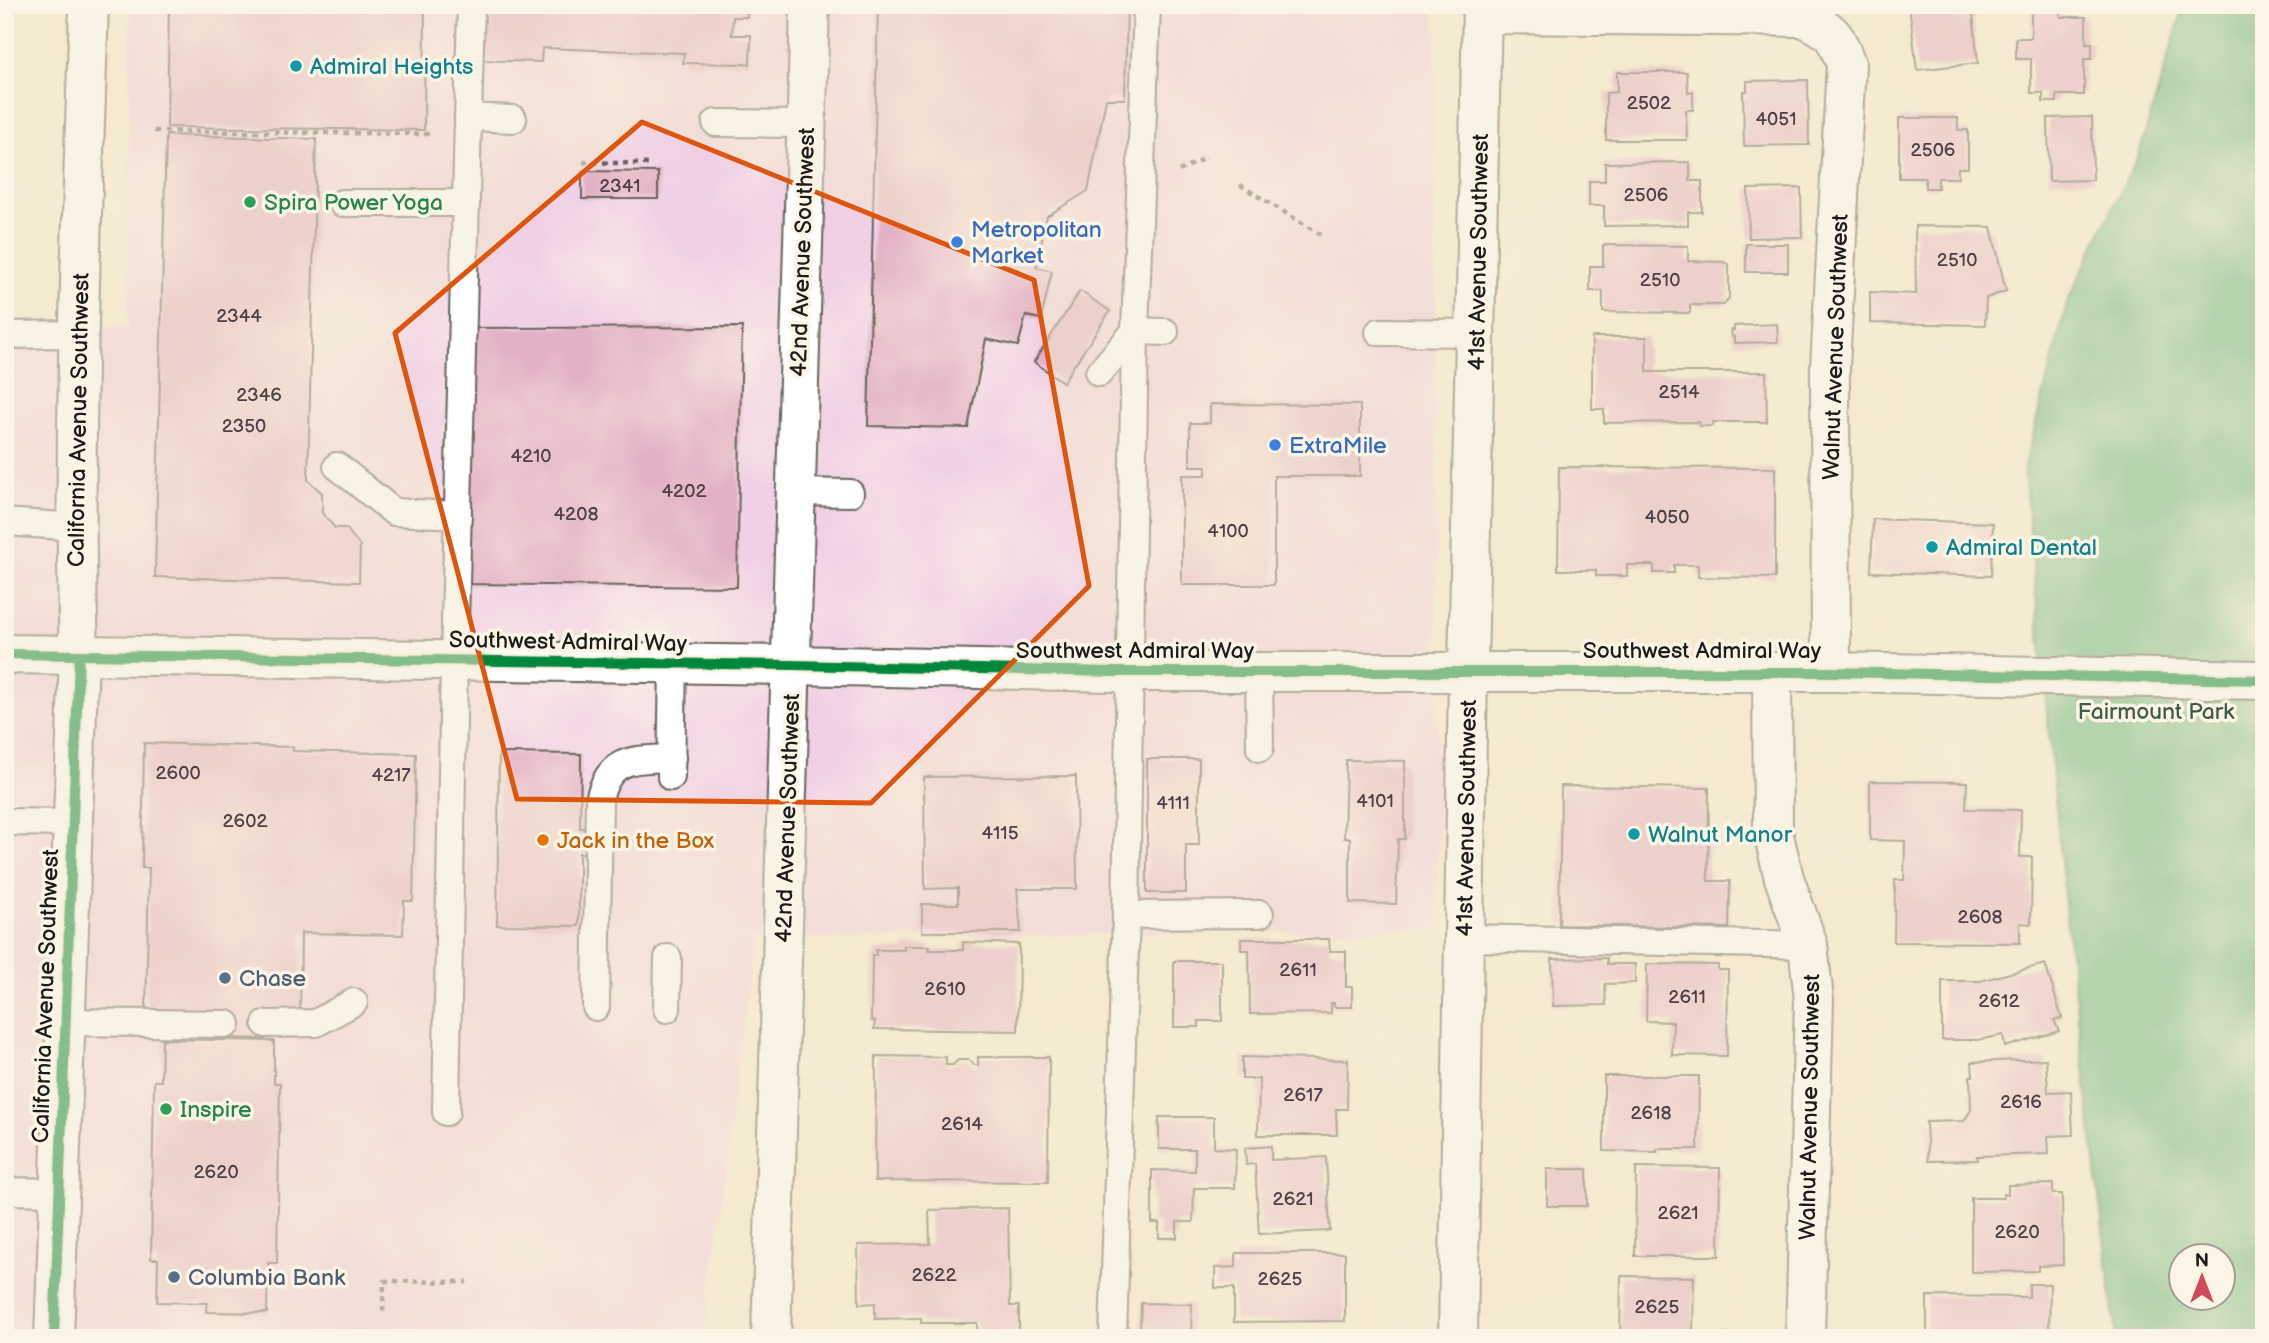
<svg xmlns="http://www.w3.org/2000/svg" width="2269" height="1343" font-family="'Balsamiq Sans',sans-serif">
<style>
.built{fill:#f0d0e5}
.forest{fill:#68b884;stroke:#426a50;stroke-width:2;fill-rule:evenodd}
.lines{fill:none;stroke-linecap:round;stroke-linejoin:round}
.stream{stroke:#6bc0e8;stroke-width:14}
.building{fill:#e3b1c6}
.lane-casing{stroke:#68645b;stroke-width:30}
.street-casing{stroke:#68645b;stroke-width:42}
.secondary-casing{stroke:#68645b;stroke-width:42}
.primary-casing{stroke:#68645b;stroke-width:42}
.path{stroke:#68645b;stroke-width:4.5;stroke-dasharray:5 5;stroke-linecap:butt}
.lane{stroke:#fff;stroke-width:26}
.street{stroke:#fff;stroke-width:38}
.secondary{stroke:#fff;stroke-width:38}
.primary{stroke:#fff;stroke-width:38}
.cycleway-casing{stroke:#fcf5e5;stroke-width:15}
.cycleway{stroke:#00873e;stroke-width:10}
.marked{fill:none;stroke:#de560d;stroke-width:5;stroke-linejoin:round}
.culture-dot{fill:#0f9aa8;stroke:#fcf5e5;stroke-width:2.5}
.leisure-dot{fill:#2e9e5b;stroke:#fcf5e5;stroke-width:2.5}
.shop-dot{fill:#3f7fe0;stroke:#fcf5e5;stroke-width:2.5}
.food-dot{fill:#e8710a;stroke:#fcf5e5;stroke-width:2.5}
.service-dot{fill:#5c6f8a;stroke:#fcf5e5;stroke-width:2.5}
.labels{text-anchor:middle;stroke-width:7;stroke-linejoin:round;paint-order:stroke}
.number-label{font-size:19px;fill:#4e4146}
.culture-label{font-size:23px;fill:#0d838f;stroke:#fcf5e5;text-anchor:start}
.leisure-label{font-size:23px;fill:#27864d;stroke:#fcf5e5;text-anchor:start}
.shop-label{font-size:23px;fill:#366cbe;stroke:#fcf5e5;text-anchor:start}
.street-label{font-size:23px;fill:#1c1c1c;stroke:#fcf5e5}
.park-label{font-size:23px;fill:#3f5d49;stroke:#fcf5e5}
.food-label{font-size:23px;fill:#c56008;stroke:#fcf5e5;text-anchor:start}
.service-label{font-size:23px;fill:#4e5e75;stroke:#fcf5e5;text-anchor:start}
</style>
<rect width="100%" height="100%" fill="#fcf5e5"/>
<filter id="ink" filterUnits="userSpaceOnUse"><feTurbulence type="fractalNoise" baseFrequency=".0143" numOctaves="2"/><feDisplacementMap in="SourceGraphic" scale="14" xChannelSelector="R" yChannelSelector="G"/><feConvolveMatrix kernelMatrix="1 2 1 2 8 2 1 2 1" color-interpolation-filters="sRGB"/></filter>
<filter id="wash" filterUnits="userSpaceOnUse"><feTurbulence type="fractalNoise" baseFrequency=".00686" numOctaves="4" result="noise"/><feDisplacementMap in="SourceGraphic" scale="28" xChannelSelector="R" yChannelSelector="G"/><feGaussianBlur stdDeviation="1.57" result="paint"/><feColorMatrix in="noise" values="0 0 0 0 0 0 0 0 0 0 0 0 0 0 0 0 0 1.4 0 .05"/><feComposite in="paint" operator="in"/></filter>
<g filter="url(#wash)">
<rect width="100%" height="100%" fill="#f4ead0"/>
<polygon class="built" points="130,5 1435,5 1438,929 754,940 705,1338 5,1338 5,327 128,328"/>
<path class="forest" d="M2184,5H2264V1338H2116L2068,935L2024,469L2068,300L2139,154ZM2182,1256H2224V1298H2182Z"/>
<g class="lines">
<polyline class="stream" points="2264,789 2264,833"/>
</g>
<g id="blocks">
<g class="building">
<polygon points="169,5 425,5 424,130 167,127"/>
<polygon points="479,5 748,5 747,17 733,17 732,35 751,35 750,64 683,63 684,53 542,48 541,62 477,60"/>
<polygon points="878,5 1127,5 1125,99 1106,99 1088,191 1047,216 1036,267 1052,271 1041,319 1026,316 1018,346 986,339 968,428 868,426"/>
<polygon points="1909,5 1972,5 1978,63 1917,70"/>
<polygon points="2031,6 2061,6 2061,17 2086,17 2086,43 2092,43 2092,59 2084,59 2084,95 2057,95 2057,102 2043,102 2043,93 2031,93 2031,59 2016,59 2016,38 2031,38"/>
<polygon points="1617,72 1687,72 1688,92 1693,91 1693,110 1686,110 1687,140 1606,140 1606,93 1617,92"/>
<polygon points="1808,80 1809,145 1744,146 1743,91 1747,91 1747,81"/>
<polygon points="2092,117 2093,180 2049,181 2048,118"/>
<polygon points="1899,118 1958,118 1958,130 1968,130 1968,168 1958,168 1958,178 1938,178 1938,188 1925,188 1925,178 1899,178"/>
<polygon points="166,135 316,139 308,480 322,493 322,513 335,528 346,528 360,546 359,582 155,577"/>
<polygon points="1690,162 1690,181 1702,181 1702,212 1688,212 1688,225 1604,226 1604,206 1589,206 1589,181 1605,181 1605,163"/>
<polygon points="582,171 658,172 658,199 582,199"/>
<polygon points="1801,188 1802,237 1749,238 1748,189"/>
<polygon points="1915,226 1991,227 2006,291 1986,298 1985,325 1870,323 1870,292 1916,294"/>
<rect x="1746" y="244" width="42" height="28"/>
<polygon points="1603,245 1688,246 1688,261 1724,262 1729,265 1729,298 1724,305 1690,305 1690,313 1603,312 1603,291 1590,291 1590,266 1603,266"/>
<polygon points="1080,291 1110,311 1063,382 1034,362"/>
<polygon points="1777,324 1778,342 1734,343 1734,337 1732,337 1731,330 1734,330 1734,326"/>
<polygon points="742,327 737,587 464,584 472,328"/>
<polygon points="1592,337 1647,337 1647,372 1766,372 1767,422 1713,422 1713,426 1699,426 1699,422 1604,423 1604,409 1592,409"/>
<polygon points="1210,404 1360,405 1360,476 1274,476 1274,585 1182,585 1182,475 1206,475 1206,466 1190,466 1190,423 1210,423"/>
<polygon points="1559,467 1775,468 1775,578 1698,577 1698,565 1674,565 1674,573 1654,573 1654,565 1627,565 1627,576 1596,576 1596,570 1558,570"/>
<polygon points="1873,519 1993,523 1991,576 1871,572"/>
<polygon points="144,743 293,747 293,751 416,754 413,901 404,901 403,935 301,933 300,1016 266,1015 265,1039 227,1038 227,1015 146,1014 149,868 142,868"/>
<polygon points="499,753 581,754 580,828 588,828 588,853 579,853 579,926 497,925"/>
<polygon points="1147,759 1199,759 1199,845 1186,845 1186,893 1147,893"/>
<polygon points="1346,760 1405,761 1405,839 1398,839 1396,904 1350,903 1350,838 1344,838"/>
<polygon points="1076,776 1077,889 1017,889 1021,932 922,932 922,904 958,904 958,888 925,889 924,777"/>
<polygon points="1870,781 1967,782 1966,809 2021,810 2020,857 2032,857 2031,924 2020,923 2020,943 1894,942 1895,880 1904,880 1905,841 1870,840"/>
<polygon points="1561,786 1709,788 1708,881 1730,881 1729,928 1559,925"/>
<polygon points="1241,939 1329,939 1330,951 1346,951 1346,987 1352,987 1352,1007 1334,1007 1334,1003 1331,1003 1331,1013 1250,1014 1249,950 1241,950"/>
<polygon points="963,942 1019,944 1018,1031 874,1029 875,1021 871,1021 872,955 876,955 876,950 904,950 904,946 930,946 929,950 963,950"/>
<polygon points="1607,958 1607,964 1635,964 1635,983 1605,984 1606,1005 1553,1006 1552,959"/>
<polygon points="1174,961 1222,961 1222,1021 1199,1021 1199,1027 1174,1027"/>
<polygon points="1647,964 1718,965 1718,970 1728,970 1727,1056 1672,1055 1673,1022 1646,1021"/>
<polygon points="2045,964 2062,1018 2054,1020 2059,1031 2005,1047 2003,1035 1978,1040 1942,1040 1942,981 1980,981"/>
<polygon points="162,1039 274,1041 274,1083 280,1083 277,1263 268,1263 267,1313 206,1312 207,1303 157,1302 158,1259 151,1259 154,1081 161,1081"/>
<polygon points="876,1056 946,1057 946,1065 953,1065 958,1060 969,1060 974,1065 978,1065 978,1057 1049,1057 1048,1182 875,1181"/>
<polygon points="1242,1057 1348,1060 1347,1109 1336,1109 1337,1135 1258,1135 1259,1079 1242,1079"/>
<polygon points="2046,1059 2048,1092 2071,1091 2073,1135 2048,1136 2049,1154 1977,1156 1978,1160 1928,1161 1926,1122 1964,1121 1971,1110 1970,1076 1973,1076 1972,1062"/>
<polygon points="1604,1076 1699,1076 1698,1149 1657,1149 1657,1152 1604,1151"/>
<polygon points="1159,1117 1214,1117 1214,1148 1236,1149 1235,1188 1194,1188 1193,1222 1177,1222 1177,1238 1159,1238 1159,1223 1152,1223 1152,1170 1195,1171 1195,1149 1159,1149"/>
<polygon points="1271,1146 1271,1160 1326,1157 1330,1231 1259,1234 1255,1164 1246,1165 1245,1148"/>
<polygon points="1636,1167 1720,1168 1719,1256 1635,1256"/>
<rect x="1547" y="1169" width="40" height="37"/>
<polygon points="2053,1184 2053,1194 2062,1194 2063,1265 2038,1266 2038,1271 1971,1272 1971,1198 2003,1198 2003,1194 2008,1194 2008,1185"/>
<polygon points="1008,1208 1010,1306 1019,1306 1019,1334 977,1334 977,1323 921,1323 921,1318 875,1319 875,1303 859,1304 858,1245 930,1244 929,1210"/>
<polygon points="1236,1253 1345,1253 1345,1321 1234,1322 1234,1288 1215,1288 1215,1268 1236,1267"/>
<polygon points="1621,1276 1694,1277 1693,1334 1727,1334 1727,1338 1620,1338"/>
<polygon points="2029,1284 2050,1284 2049,1338 1927,1338 1927,1296 2029,1297"/>
<polygon points="1141,1303 1192,1304 1191,1333 1140,1332"/>
</g>
</g>
</g>
<g filter="url(#ink)">
<use href="#blocks" fill-opacity="0" stroke="#68645b" stroke-width="2"/>
<g class="lines">
<g class="lane-casing">
<g id="lane">
<polyline points="468,117 513,119"/>
<polyline points="716,123 806,124"/>
<polyline points="342,203 466,203"/>
<polyline points="1379,332 1476,333"/>
<polyline points="5,335 79,334"/>
<polyline points="1099,373 1135,331 1165,332"/>
<polyline points="337,466 394,512 458,515"/>
<polyline points="796,492 850,493"/>
<polyline points="5,522 77,527"/>
<polyline points="1259,672 1260,748"/>
<polyline points="671,777 673,663"/>
<polyline points="5,822 72,823"/>
<polyline points="1126,915 1260,914"/>
<polyline points="1465,938 1808,945"/>
<path d="M596,1007L599,800C609,756 633,760 672,758"/>
<polyline points="667,1009 668,958"/>
<polyline points="65,1022 227,1024"/>
<polyline points="266,1024 316,1023 354,1002"/>
<polyline points="446,1112 454,661 471,5"/>
<polyline points="5,1191 59,1192"/>
<polyline points="1113,1338 1126,915 1135,331 1147,5"/>
</g>
</g>
<g class="street-casing">
<g id="street">
<path d="M1482,14L1803,17C1833,31 1835,34 1846,64L1830,368L1831,672"/>
<polyline points="1772,672 1773,832 1784,878 1808,945 1814,1000 1805,1338"/>
<polyline points="771,1338 810,5"/>
<polyline points="1458,1338 1468,670 1482,5"/>
</g>
</g>
<g class="secondary-casing">
<g id="secondary">
<polyline points="5,654 79,655"/>
<path d="M54,1338L79,655C72,439 82,222 89,5"/>
</g>
</g>
<g class="primary-casing">
<polyline id="primary" points="79,655 792,665 1114,672 1831,672 2264,680"/>
</g>
<g class="path">
<polyline points="154,131 430,134"/>
<polyline points="583,162 651,164"/>
<polyline points="1179,171 1206,157"/>
<polyline points="1240,185 1323,236"/>
<polyline points="293,1281 334,1282"/>
<polyline points="383,1311 384,1281 467,1282"/>
</g>
<use href="#lane" class="lane"/>
<use href="#street" class="street"/>
<use href="#secondary" class="secondary"/>
<use href="#primary" class="primary"/>
<g class="cycleway-casing">
<g id="cycleway">
<polyline points="5,654 792,665 1114,672 1831,672 2264,680"/>
<polyline points="54,1338 79,655"/>
</g>
</g>
<use href="#cycleway" class="cycleway"/>
</g>
</g>
<path d="M0 0H2269V1343H0ZM642,122L1034,280L1089,586L871,803L517,799L395,333Z" fill="#f4ead0" fill-opacity=".55" fill-rule="evenodd"/>
<path class="marked" d="M642,122L1034,280L1089,586L871,803L517,799L395,333Z"/>
<g class="culture-dot">
<circle cx="296" cy="66" r="7"/>
<circle cx="1932" cy="547" r="7"/>
<circle cx="1634" cy="834" r="7"/>
</g>
<g class="leisure-dot">
<circle cx="250" cy="202" r="7"/>
<circle cx="166" cy="1109" r="7"/>
</g>
<g class="shop-dot">
<circle cx="957" cy="242" r="7"/>
<circle cx="1275" cy="445" r="7"/>
</g>
<circle class="food-dot" cx="543" cy="840" r="7"/>
<g class="service-dot">
<circle cx="225" cy="978" r="7"/>
<circle cx="174" cy="1277" r="7"/>
</g>
<g class="labels">
<g class="number-label">
<text x="1649" y="109">2502</text>
<text x="1776" y="125">4051</text>
<text x="1933" y="156">2506</text>
<text x="620" y="192">2341</text>
<text x="1646" y="201">2506</text>
<text x="1957" y="266">2510</text>
<text x="1660" y="286">2510</text>
<text x="239" y="322">2344</text>
<text x="1679" y="398">2514</text>
<text x="259" y="401">2346</text>
<text x="244" y="432">2350</text>
<text x="531" y="462">4210</text>
<text x="684" y="497">4202</text>
<text x="576" y="520">4208</text>
<text x="1667" y="523">4050</text>
<text x="1228" y="537">4100</text>
<text x="178" y="779">2600</text>
<text x="391" y="781">4217</text>
<text x="1375" y="807">4101</text>
<text x="1173" y="809">4111</text>
<text x="245" y="827">2602</text>
<text x="1000" y="839">4115</text>
<text x="1980" y="923">2608</text>
<text x="1298" y="976">2611</text>
<text x="945" y="995">2610</text>
<text x="1687" y="1003">2611</text>
<text x="1999" y="1007">2612</text>
<text x="1303" y="1101">2617</text>
<text x="2021" y="1108">2616</text>
<text x="1651" y="1119">2618</text>
<text x="962" y="1130">2614</text>
<text x="216" y="1178">2620</text>
<text x="1293" y="1205">2621</text>
<text x="1678" y="1219">2621</text>
<text x="2017" y="1238">2620</text>
<text x="934" y="1281">2622</text>
<text x="1280" y="1285">2625</text>
<text x="1657" y="1313">2625</text>
</g>
<g class="culture-label">
<text x="310" y="74">Admiral Heights</text>
<text x="1946" y="555">Admiral Dental</text>
<text x="1648" y="842">Walnut Manor</text>
</g>
<g class="leisure-label">
<text x="264" y="210">Spira Power Yoga</text>
<text x="180" y="1117">Inspire</text>
</g>
<g class="shop-label">
<text x="971" y="237">Metropolitan<tspan x="971" dy="26">Market</tspan></text>
<text x="1289" y="453">ExtraMile</text>
</g>
<g class="street-label">
<text transform="translate(802 252) rotate(-88)" y="8">42nd Avenue Southwest</text>
<text transform="translate(1478 252) rotate(-89)" y="8">41st Avenue Southwest</text>
<text transform="translate(1835 347) rotate(-88)" y="8">Walnut Avenue Southwest</text>
<text transform="translate(78 420) rotate(-89)" y="8">California Avenue Southwest</text>
<text transform="translate(568 641) rotate(1)" y="8">Southwest Admiral Way</text>
<text x="1135" y="658">Southwest Admiral Way</text>
<text x="1702" y="658">Southwest Admiral Way</text>
<text transform="translate(787 818) rotate(-88)" y="8">42nd Avenue Southwest</text>
<text transform="translate(1466 818) rotate(-89)" y="8">41st Avenue Southwest</text>
<text transform="translate(45 996) rotate(-88)" y="8">California Avenue Southwest</text>
<text transform="translate(1809 1107) rotate(-89)" y="8">Walnut Avenue Southwest</text>
</g>
<g class="park-label">
<text x="2156" y="719">Fairmount Park</text>
</g>
<g class="food-label">
<text x="557" y="848">Jack in the Box</text>
</g>
<g class="service-label">
<text x="239" y="986">Chase</text>
<text x="188" y="1285">Columbia Bank</text>
</g>
</g>
<rect width="2269" height="1343" fill="none" stroke="#fcf5e5" stroke-width="28"/>
<g transform="translate(2202 1277)"><circle r="33" fill="#fcf5e5" stroke="#a29e95" stroke-width="2"/>
<path d="M0-5L12 26L0 18L-12 26Z" fill="#d1495b"/>
<text y="-10" font-size="19" font-weight="bold" text-anchor="middle" fill="#1c1c1c">N</text>
</g>
</svg>
